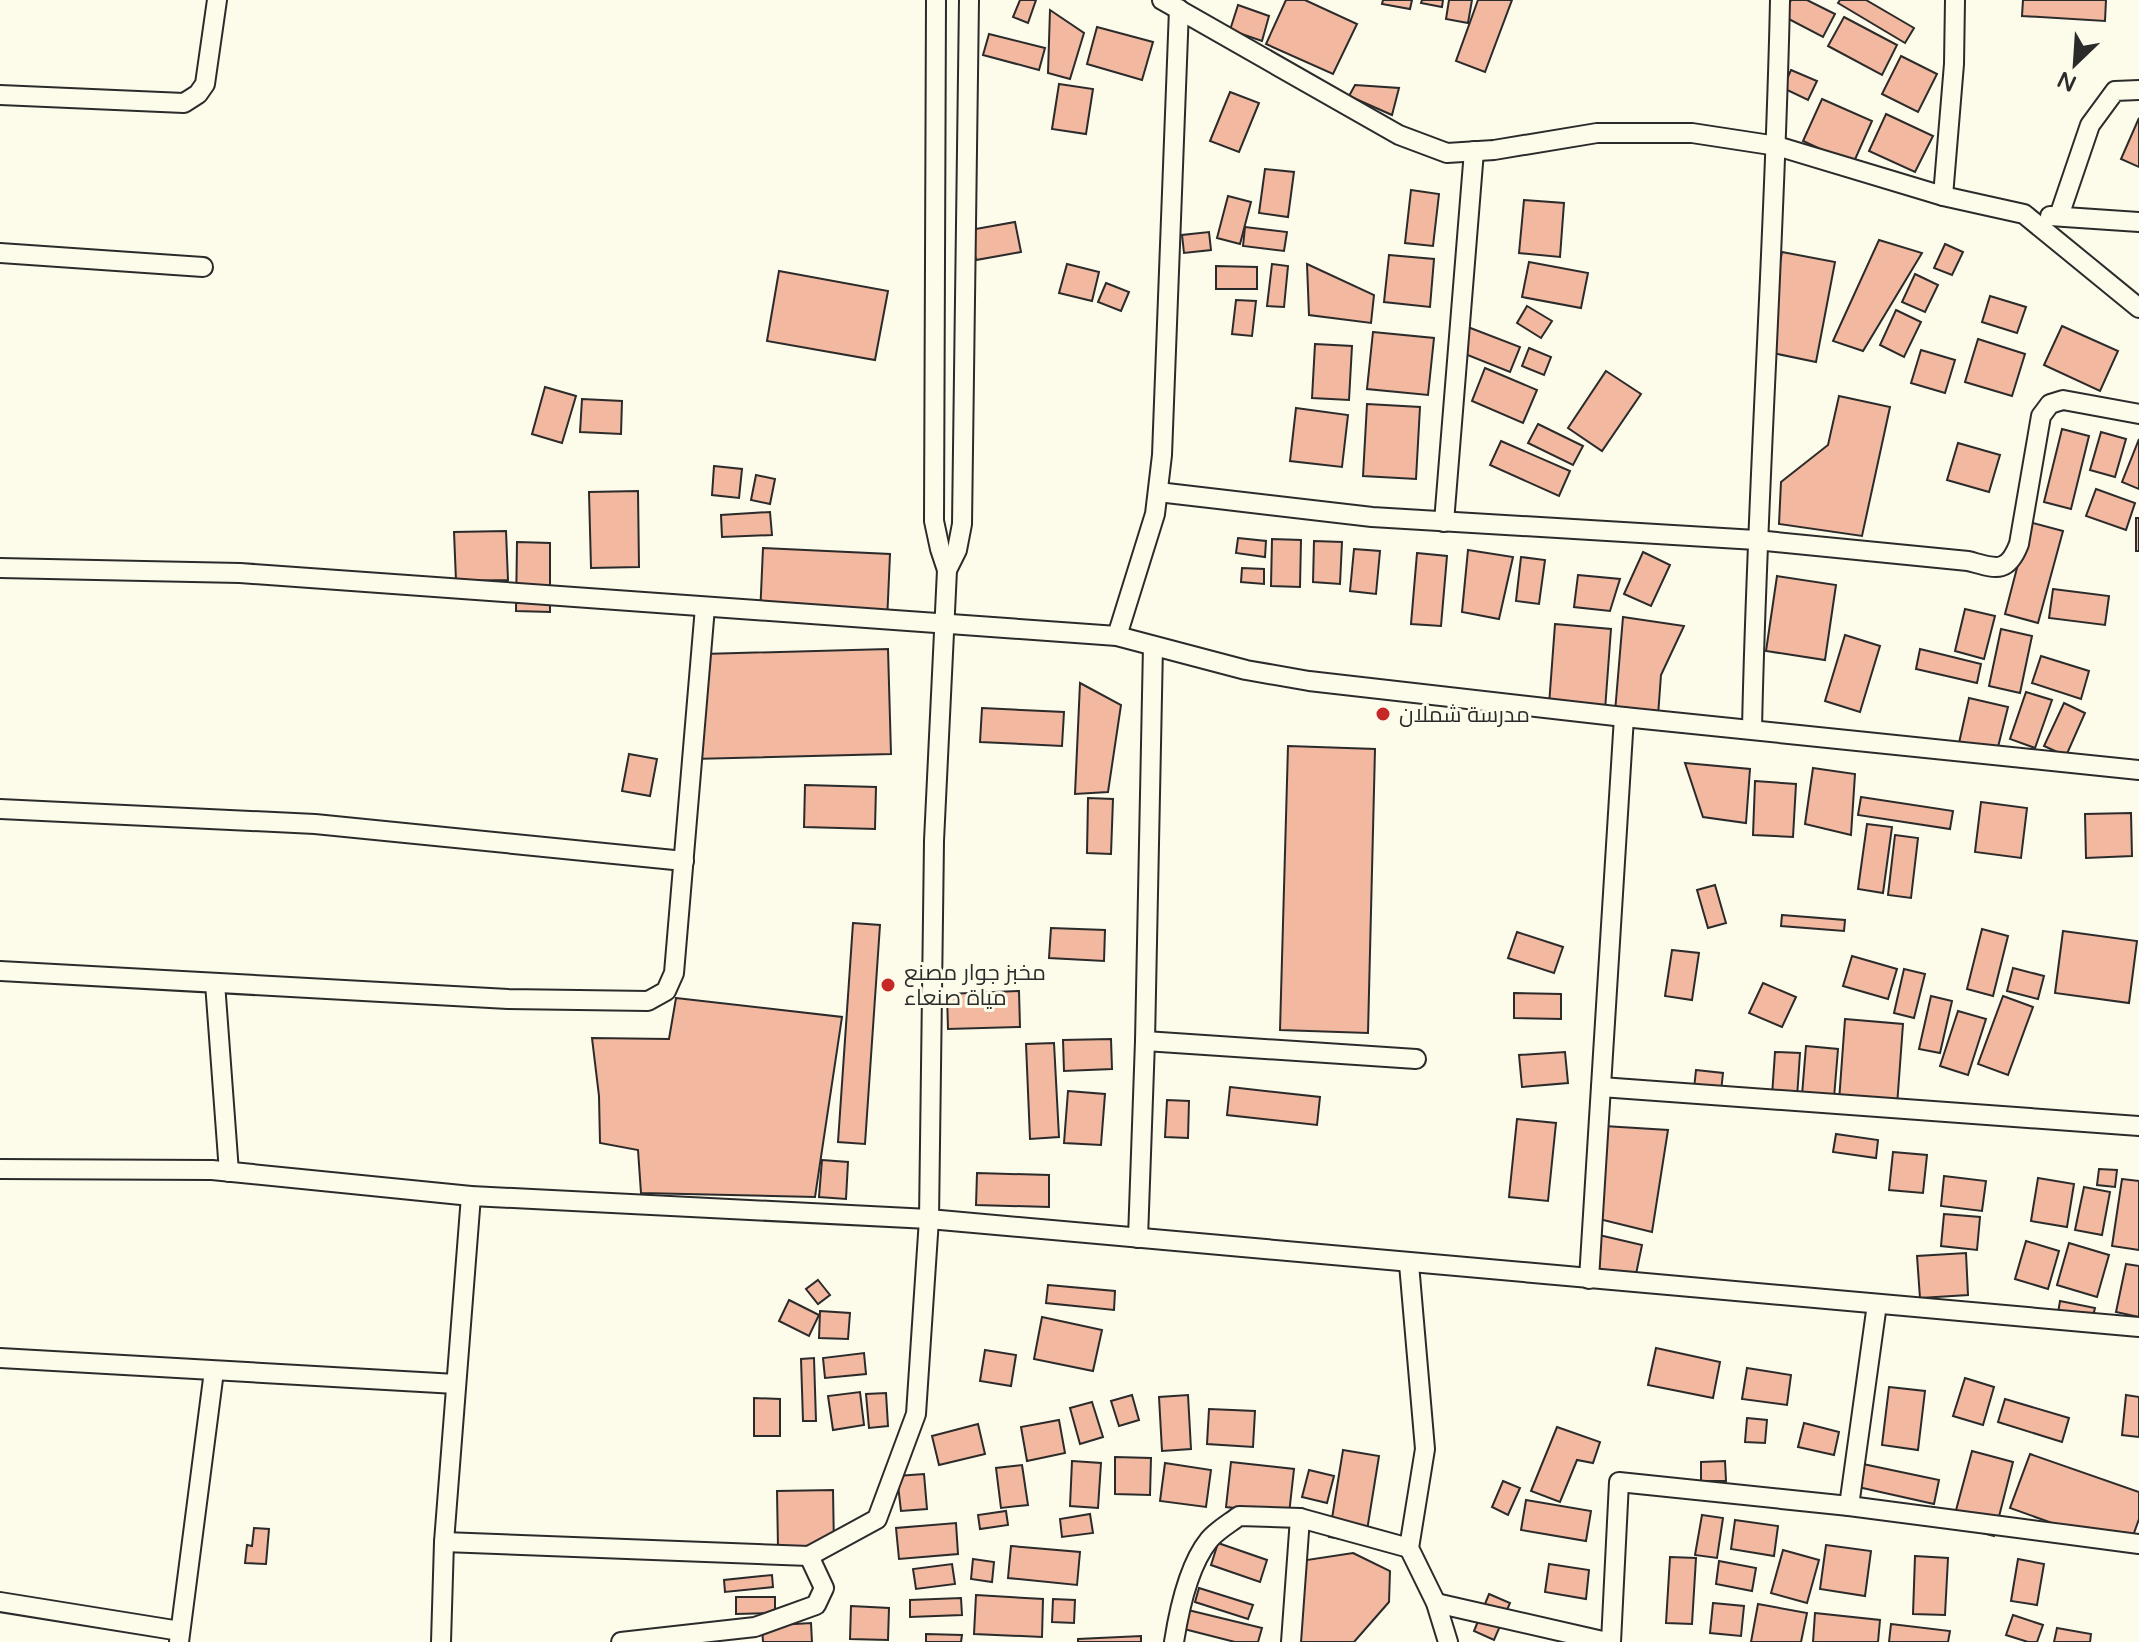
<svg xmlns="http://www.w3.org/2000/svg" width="2139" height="1642" font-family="'Varela Round',Cairo,sans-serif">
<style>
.building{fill:#f2b8a0;stroke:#2b2b2b;stroke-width:2}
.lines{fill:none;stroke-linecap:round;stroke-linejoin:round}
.street-casing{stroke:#2b2b2b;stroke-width:22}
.street{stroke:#fdfbea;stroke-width:18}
.poi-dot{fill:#c62828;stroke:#fdfbea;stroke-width:3}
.labels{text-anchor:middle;stroke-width:6;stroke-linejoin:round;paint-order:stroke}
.poi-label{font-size:22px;fill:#2b2b2b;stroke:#fdfbea;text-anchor:start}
</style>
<rect width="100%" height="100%" fill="#fdfbea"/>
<g class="building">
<polygon points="1020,0 1036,0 1028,23 1013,17"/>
<polygon points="1286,0 1305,0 1357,24 1333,74 1266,44"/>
<polygon points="1383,0 1412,0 1410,9 1382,4"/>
<polygon points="1422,0 1443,0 1442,7 1421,3"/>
<polygon points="1449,0 1472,0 1468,23 1446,19"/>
<polygon points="1478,0 1512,0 1485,72 1456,61"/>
<polygon points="1791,0 1807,0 1835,14 1823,37 1783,16"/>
<polygon points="1840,0 1866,0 1914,28 1905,43 1838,3"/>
<polygon points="2023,0 2106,0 2105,21 2022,16"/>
<polygon points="1238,5 1269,16 1262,41 1230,30"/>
<polygon points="1050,10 1084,33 1070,79 1048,73"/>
<polygon points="1844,17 1897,45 1882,75 1828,46"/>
<polygon points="1097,27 1153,42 1142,80 1087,64"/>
<polygon points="989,34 1045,48 1039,70 983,55"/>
<polygon points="1901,56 1937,74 1918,112 1882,94"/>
<polygon points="1791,70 1817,81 1808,100 1783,88"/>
<polygon points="1059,84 1093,89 1086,134 1052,129"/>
<polygon points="1355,85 1399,88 1392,115 1349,96"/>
<polygon points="1230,92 1259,103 1239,152 1210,141"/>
<polygon points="1822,99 1872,121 1853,164 1803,141"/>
<polygon points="1886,114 1933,136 1915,172 1869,151"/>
<polygon points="2139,118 2139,167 2121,159"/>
<polygon points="1265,169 1294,172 1288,217 1259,213"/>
<polygon points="1411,190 1439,194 1433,246 1405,243"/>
<polygon points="1228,196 1251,202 1240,244 1217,238"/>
<polygon points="1524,200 1564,203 1560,257 1519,253"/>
<polygon points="1015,222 1021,252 976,260 970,230"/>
<polygon points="1245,227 1287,232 1284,251 1243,246"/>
<polygon points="1209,232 1211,250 1184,253 1182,235"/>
<polygon points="1879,240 1922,253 1863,351 1833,341"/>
<polygon points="1945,244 1963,252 1952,275 1934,268"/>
<polygon points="1782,252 1835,262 1816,362 1763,351"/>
<polygon points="1389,255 1434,259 1430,307 1384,302"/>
<polygon points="1529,262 1588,273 1581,308 1522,297"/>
<polygon points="1067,264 1099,272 1092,301 1059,293"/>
<polygon points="1272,264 1288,266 1284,307 1267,306"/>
<polygon points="1307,264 1374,295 1371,323 1309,315"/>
<polygon points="1216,266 1257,267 1257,289 1216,289"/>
<polygon points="779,271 888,291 875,360 767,341"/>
<polygon points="1915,274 1938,285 1925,312 1902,302"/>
<polygon points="1106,283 1129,292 1121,311 1098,302"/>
<polygon points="1990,296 2026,307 2017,333 1982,322"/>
<polygon points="1236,300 1256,301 1252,336 1232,334"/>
<polygon points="1527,306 1552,321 1541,338 1517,323"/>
<polygon points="1896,310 1921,322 1904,357 1880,345"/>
<polygon points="1460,324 1520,347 1510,372 1450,348"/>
<polygon points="2062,326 2118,351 2100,391 2044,365"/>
<polygon points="1373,332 1434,338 1428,395 1367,389"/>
<polygon points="1978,339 2025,354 2012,396 1965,382"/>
<polygon points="1315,344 1352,346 1349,400 1312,398"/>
<polygon points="1529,348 1551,357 1544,375 1522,366"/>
<polygon points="1921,350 1955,360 1945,393 1911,383"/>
<polygon points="1485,368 1537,390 1523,423 1472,401"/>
<polygon points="1606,371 1641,394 1602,451 1568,428"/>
<polygon points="545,387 576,396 562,443 532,434"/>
<polygon points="1839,396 1890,407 1862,536 1779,524 1781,482 1828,445"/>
<polygon points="582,399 622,401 621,434 580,432"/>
<polygon points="1367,404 1420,407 1416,479 1363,476"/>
<polygon points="1296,408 1348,415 1342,467 1290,461"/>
<polygon points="1538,424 1583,446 1573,465 1528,443"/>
<polygon points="2062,429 2089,436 2071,509 2044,502"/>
<polygon points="2101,432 2126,439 2115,477 2090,470"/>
<polygon points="2139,439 2139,489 2122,482"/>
<polygon points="1501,441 1570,471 1559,496 1490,465"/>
<polygon points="1958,443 2000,455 1989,492 1947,480"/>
<polygon points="714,466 742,469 739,498 712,495"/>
<polygon points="756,475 775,479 770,504 751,500"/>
<polygon points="2096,489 2135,503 2126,530 2086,516"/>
<polygon points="638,491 639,567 591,568 589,492"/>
<polygon points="770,512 772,535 722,537 721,515"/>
<rect x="2136" y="518" width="3" height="33"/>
<polygon points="2029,522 2063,531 2038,623 2005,614"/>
<polygon points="506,531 508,580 456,581 454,532"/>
<polygon points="1238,538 1266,541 1265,557 1236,553"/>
<polygon points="1272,539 1301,540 1300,587 1271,586"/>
<polygon points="1314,541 1342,542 1340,584 1313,582"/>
<polygon points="517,542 550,543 550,612 516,611"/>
<polygon points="763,548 890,554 887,622 760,616"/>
<polygon points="1354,549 1380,551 1376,594 1350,591"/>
<polygon points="1468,550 1513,557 1499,619 1462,612"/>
<polygon points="1643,552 1670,565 1651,606 1624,594"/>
<polygon points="1417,553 1447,556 1441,626 1411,624"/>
<polygon points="1521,557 1545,560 1539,604 1516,601"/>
<polygon points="1242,568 1264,569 1264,584 1241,582"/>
<polygon points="1578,575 1620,579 1610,611 1574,607"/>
<polygon points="1777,576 1836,585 1825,660 1766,651"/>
<polygon points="2053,589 2109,596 2105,625 2049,618"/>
<polygon points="1965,609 1995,616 1984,659 1955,651"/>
<polygon points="1623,617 1684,626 1661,675 1658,716 1615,712"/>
<polygon points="1555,624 1611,629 1605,710 1549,705"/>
<polygon points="2001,629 2032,636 2020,693 1989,686"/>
<polygon points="1845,635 1880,646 1860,712 1825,701"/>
<polygon points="888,649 891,754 692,759 703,654"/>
<polygon points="1920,649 1981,664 1977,683 1916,669"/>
<polygon points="2041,656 2089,671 2081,699 2032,683"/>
<polygon points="1080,683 1121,705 1108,792 1075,794"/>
<polygon points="2026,692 2052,700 2035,748 2010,739"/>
<polygon points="1969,698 2008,707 1997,751 1959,743"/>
<polygon points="2064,703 2085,713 2066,756 2044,746"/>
<polygon points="982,708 1064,712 1062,746 980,742"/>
<polygon points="1288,746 1375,749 1368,1033 1280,1030"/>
<polygon points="629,754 657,759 650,796 622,791"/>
<polygon points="1685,763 1750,769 1746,823 1703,817"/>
<polygon points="1813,768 1855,774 1851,835 1805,824"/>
<polygon points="1755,781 1796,784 1793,837 1753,835"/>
<polygon points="805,785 876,787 875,829 804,827"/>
<polygon points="1861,797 1953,811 1950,829 1858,815"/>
<polygon points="1088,798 1113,799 1111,854 1087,853"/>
<polygon points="1981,802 2027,808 2021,858 1975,852"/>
<polygon points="2131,813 2132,856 2086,858 2085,814"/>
<polygon points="1867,824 1892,827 1883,893 1858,889"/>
<polygon points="1895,835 1918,838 1911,898 1888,895"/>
<polygon points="1715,885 1726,923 1708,928 1697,890"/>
<polygon points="1782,915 1845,920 1844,931 1781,926"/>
<polygon points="853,923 880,925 865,1144 838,1142"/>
<polygon points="1051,928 1105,930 1104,961 1049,958"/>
<polygon points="1982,929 2008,936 1993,996 1967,989"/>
<polygon points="2063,931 2137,941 2129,1003 2055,993"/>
<polygon points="1517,932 1563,947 1554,973 1508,958"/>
<polygon points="1672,950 1699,953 1692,1000 1665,996"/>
<polygon points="1852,956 1897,969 1888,999 1843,986"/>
<polygon points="2013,968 2044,976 2038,999 2007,991"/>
<polygon points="1904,969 1925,974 1914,1018 1894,1013"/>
<polygon points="1763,983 1796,997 1782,1027 1749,1013"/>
<polygon points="1019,991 1020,1027 948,1029 947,994"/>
<polygon points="1514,993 1561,994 1561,1019 1514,1018"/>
<polygon points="1931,996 1952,1001 1940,1053 1919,1049"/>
<polygon points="2003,996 2033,1007 2008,1075 1978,1064"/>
<polygon points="676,998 842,1017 815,1197 641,1193 638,1150 600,1143 599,1096 592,1038 669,1039"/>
<polygon points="1958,1011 1986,1019 1968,1075 1940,1066"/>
<polygon points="1845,1019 1903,1024 1897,1106 1839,1101"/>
<polygon points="1111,1039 1112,1069 1064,1071 1063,1040"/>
<polygon points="1054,1043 1059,1137 1030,1139 1026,1044"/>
<polygon points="1806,1046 1838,1049 1834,1098 1802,1095"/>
<polygon points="1565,1052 1568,1083 1522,1087 1519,1055"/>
<polygon points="1775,1052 1800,1053 1797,1098 1772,1096"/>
<polygon points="1696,1070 1723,1073 1720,1101 1693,1098"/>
<polygon points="1230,1087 1320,1097 1317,1125 1227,1115"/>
<polygon points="1068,1091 1105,1094 1101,1145 1064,1143"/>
<polygon points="1167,1100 1189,1101 1188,1138 1165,1137"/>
<polygon points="1517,1119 1556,1123 1548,1201 1509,1197"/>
<polygon points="1604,1126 1668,1130 1652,1232 1595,1218"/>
<polygon points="1836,1134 1878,1140 1876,1158 1833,1152"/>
<polygon points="1893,1152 1927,1155 1923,1193 1889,1190"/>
<polygon points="822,1160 848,1162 846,1199 819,1197"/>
<polygon points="2099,1169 2117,1170 2115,1187 2097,1185"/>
<polygon points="977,1173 1049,1175 1049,1207 976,1205"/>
<polygon points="1944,1176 1986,1181 1982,1211 1941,1206"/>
<polygon points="2038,1178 2074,1184 2067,1227 2031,1221"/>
<polygon points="2122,1179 2139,1181 2139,1250 2112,1246"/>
<polygon points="2084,1187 2110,1192 2102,1235 2075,1230"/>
<polygon points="1944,1214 1980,1217 1977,1250 1941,1246"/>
<polygon points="1599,1235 1642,1245 1635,1279 1591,1270"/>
<polygon points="2026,1241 2059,1251 2048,1289 2015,1279"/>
<polygon points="2069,1243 2109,1255 2097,1297 2057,1285"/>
<polygon points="1966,1253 1968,1295 1920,1298 1917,1256"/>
<polygon points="2126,1264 2139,1266 2139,1317 2116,1312"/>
<polygon points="818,1280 830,1295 818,1304 806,1289"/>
<polygon points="1048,1285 1115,1291 1114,1310 1046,1303"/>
<polygon points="789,1300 819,1315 809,1336 779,1321"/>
<polygon points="2060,1301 2095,1308 2092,1320 2058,1313"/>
<polygon points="820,1311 850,1313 848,1339 819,1338"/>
<polygon points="1042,1317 1102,1330 1093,1371 1034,1359"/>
<polygon points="1656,1348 1720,1362 1713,1398 1648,1385"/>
<polygon points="985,1350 1016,1355 1011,1386 980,1381"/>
<polygon points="864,1353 866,1374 825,1378 823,1358"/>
<polygon points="814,1358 816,1421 803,1421 801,1359"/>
<polygon points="1747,1368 1791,1375 1787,1405 1742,1399"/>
<polygon points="1965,1378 1994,1387 1983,1425 1953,1416"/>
<polygon points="1889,1387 1925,1391 1918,1450 1882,1445"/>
<polygon points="860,1392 864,1425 833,1430 828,1396"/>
<polygon points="886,1393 888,1426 869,1428 866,1394"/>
<polygon points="1132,1395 1139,1420 1119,1426 1111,1401"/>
<polygon points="1188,1395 1191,1449 1162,1451 1159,1397"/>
<polygon points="2126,1395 2139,1397 2139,1437 2122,1435"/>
<polygon points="754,1398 780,1399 780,1436 754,1436"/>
<polygon points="2005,1399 2069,1418 2062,1442 1998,1422"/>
<polygon points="1092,1402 1103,1437 1080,1444 1070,1408"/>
<polygon points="1209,1409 1255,1411 1253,1447 1207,1444"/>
<polygon points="1747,1418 1767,1420 1765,1443 1745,1442"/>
<polygon points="1059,1420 1065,1453 1027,1461 1021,1427"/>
<polygon points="1804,1423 1839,1432 1834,1455 1798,1447"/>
<polygon points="978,1424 985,1454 939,1465 932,1436"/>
<polygon points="1557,1427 1600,1442 1593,1463 1577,1460 1560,1502 1531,1491"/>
<polygon points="1343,1450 1379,1456 1365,1543 1329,1537"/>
<polygon points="1972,1451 2013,1462 1994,1536 1952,1525"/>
<polygon points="2030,1454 2139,1492 2139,1519 2128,1550 2010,1508"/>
<polygon points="1115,1457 1151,1458 1150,1495 1115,1494"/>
<polygon points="1072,1461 1101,1463 1098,1508 1070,1506"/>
<polygon points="1725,1461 1726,1481 1701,1481 1701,1462"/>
<polygon points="1231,1462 1294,1469 1289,1514 1226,1507"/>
<polygon points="1165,1463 1211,1470 1206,1507 1160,1501"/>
<polygon points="1863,1464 1939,1480 1934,1504 1858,1487"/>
<polygon points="1022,1465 1028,1505 1001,1508 996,1468"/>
<polygon points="1309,1470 1334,1476 1327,1503 1302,1497"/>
<polygon points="924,1474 927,1509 901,1511 897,1476"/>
<polygon points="1503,1481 1520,1488 1508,1515 1492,1507"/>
<polygon points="833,1490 834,1548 778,1548 777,1491"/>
<polygon points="1526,1500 1591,1511 1586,1541 1521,1530"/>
<polygon points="1006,1511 1008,1525 980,1529 978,1515"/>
<polygon points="1090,1514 1093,1533 1062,1537 1060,1519"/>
<polygon points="1702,1515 1723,1518 1717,1558 1695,1555"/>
<polygon points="1735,1520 1778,1526 1774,1556 1731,1549"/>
<polygon points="956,1523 958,1554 899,1559 896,1528"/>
<polygon points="254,1528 269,1529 266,1564 245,1563 247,1545 252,1546"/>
<polygon points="1218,1543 1267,1560 1260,1582 1211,1565"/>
<polygon points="1826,1545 1871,1551 1865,1596 1820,1589"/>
<polygon points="1011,1546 1080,1552 1077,1585 1008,1578"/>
<polygon points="1783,1550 1819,1560 1807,1603 1771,1593"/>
<polygon points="1353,1553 1390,1571 1389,1602 1354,1642 1294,1642 1300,1561"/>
<polygon points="1915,1556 1948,1558 1945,1615 1913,1614"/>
<polygon points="1670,1557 1696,1558 1692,1624 1666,1623"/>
<polygon points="973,1559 994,1562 992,1582 971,1579"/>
<polygon points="2018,1559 2044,1564 2037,1605 2011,1601"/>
<polygon points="1719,1561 1756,1568 1752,1591 1716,1584"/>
<polygon points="952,1564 955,1584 916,1589 913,1569"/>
<polygon points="1549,1564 1589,1570 1586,1599 1545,1592"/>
<polygon points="772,1575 773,1587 725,1592 724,1580"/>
<polygon points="1199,1588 1253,1605 1248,1619 1195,1602"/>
<polygon points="1489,1594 1510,1603 1494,1640 1474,1631"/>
<polygon points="976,1595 1043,1599 1042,1637 974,1634"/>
<polygon points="736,1597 775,1597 775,1613 736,1614"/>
<polygon points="961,1598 962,1615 910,1617 910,1600"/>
<polygon points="1053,1599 1075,1600 1074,1623 1052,1622"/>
<polygon points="1713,1603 1744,1606 1741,1636 1710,1633"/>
<polygon points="1758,1604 1807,1613 1801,1642 1751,1642"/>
<polygon points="851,1606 889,1608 888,1640 850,1639"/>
<polygon points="1188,1610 1262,1628 1258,1642 1235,1642 1184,1629"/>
<polygon points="1815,1613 1880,1620 1878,1642 1813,1642"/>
<polygon points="2013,1615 2043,1625 2037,1642 2028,1642 2006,1635"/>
<polygon points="811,1623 812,1642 763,1642 762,1626"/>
<polygon points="1891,1624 1950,1631 1948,1642 1889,1642"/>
<polygon points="2057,1628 2091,1634 2090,1642 2054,1642"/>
<polygon points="926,1634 962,1635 961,1642 926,1642"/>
<polygon points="1141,1636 1141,1642 1078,1642 1078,1639"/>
</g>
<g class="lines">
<g class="street-casing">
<g id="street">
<polyline points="936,0 934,521 940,549 947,570"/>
<polyline points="1162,0 1399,135 1447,153 1494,150 1597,133 1692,133 1777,146 1943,196 2024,214 2139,308"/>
<polyline points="0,95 184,103 198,94 205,84 217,0"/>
<polyline points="1943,196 1954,64 1955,0"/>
<polyline points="2050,216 2139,222"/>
<polyline points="2059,216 2090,125 2115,91 2139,90"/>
<polyline points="0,253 203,267"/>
<path d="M1158,492L1372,517L1756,540L1968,561C1995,568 2007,575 2019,544L2041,416L2050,404L2063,400L2139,414"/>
<polyline points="1444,522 1474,151"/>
<polyline points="0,568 240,573 1117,636 1246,670 1309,681 1624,717 2139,770"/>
<polyline points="1117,636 1155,514 1162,455 1179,9"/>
<path d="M1752,729C1757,486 1775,243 1780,0"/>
<polyline points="0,809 315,824 684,861"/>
<polyline points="0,971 508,999 648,1001 666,991 674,973 705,607"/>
<polyline points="215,983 229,1172"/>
<polyline points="1145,1041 1416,1059"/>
<polyline points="1601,1087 2139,1126"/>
<polyline points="0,1169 212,1170 471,1196 929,1219 2139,1327"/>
<polyline points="1138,1238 1145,1041 1153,646"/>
<polyline points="1409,1264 1425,1449 1409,1548 1436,1603 1448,1642"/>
<polyline points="1589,1279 1624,717"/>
<polyline points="0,1358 456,1384"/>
<polyline points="1849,1506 1877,1304"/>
<polyline points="444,1542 809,1556 877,1519 916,1414 929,1219 934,841 947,570 957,550 962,524 969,0"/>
<polyline points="0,1602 180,1631"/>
<polyline points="1436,1603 1607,1642"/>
<polyline points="179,1642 214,1371"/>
<polyline points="441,1642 444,1542 471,1196"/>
<polyline points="621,1642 755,1627 816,1605 824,1588 809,1556"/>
<path d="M1174,1642C1179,1610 1188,1566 1209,1540C1216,1531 1230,1523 1239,1516L1300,1518L1409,1548"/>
<polyline points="1291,1642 1300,1518"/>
<polyline points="1611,1642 1619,1482 1849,1506 2139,1544"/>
</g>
</g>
<use href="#street" class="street"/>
</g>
<g class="poi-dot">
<circle cx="1383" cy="714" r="8"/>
<circle cx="888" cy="985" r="8"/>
</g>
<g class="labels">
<g class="poi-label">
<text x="1399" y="722">مدرسة شملان</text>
<text x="904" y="980">مخبز جوار مصنع<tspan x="904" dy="25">مياة صنعاء</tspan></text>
</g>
</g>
<g transform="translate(2075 64) rotate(205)" stroke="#fdfbea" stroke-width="6" paint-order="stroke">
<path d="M0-6L14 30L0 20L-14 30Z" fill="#2b2b2b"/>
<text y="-12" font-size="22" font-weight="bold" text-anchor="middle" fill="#2b2b2b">N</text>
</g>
</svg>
